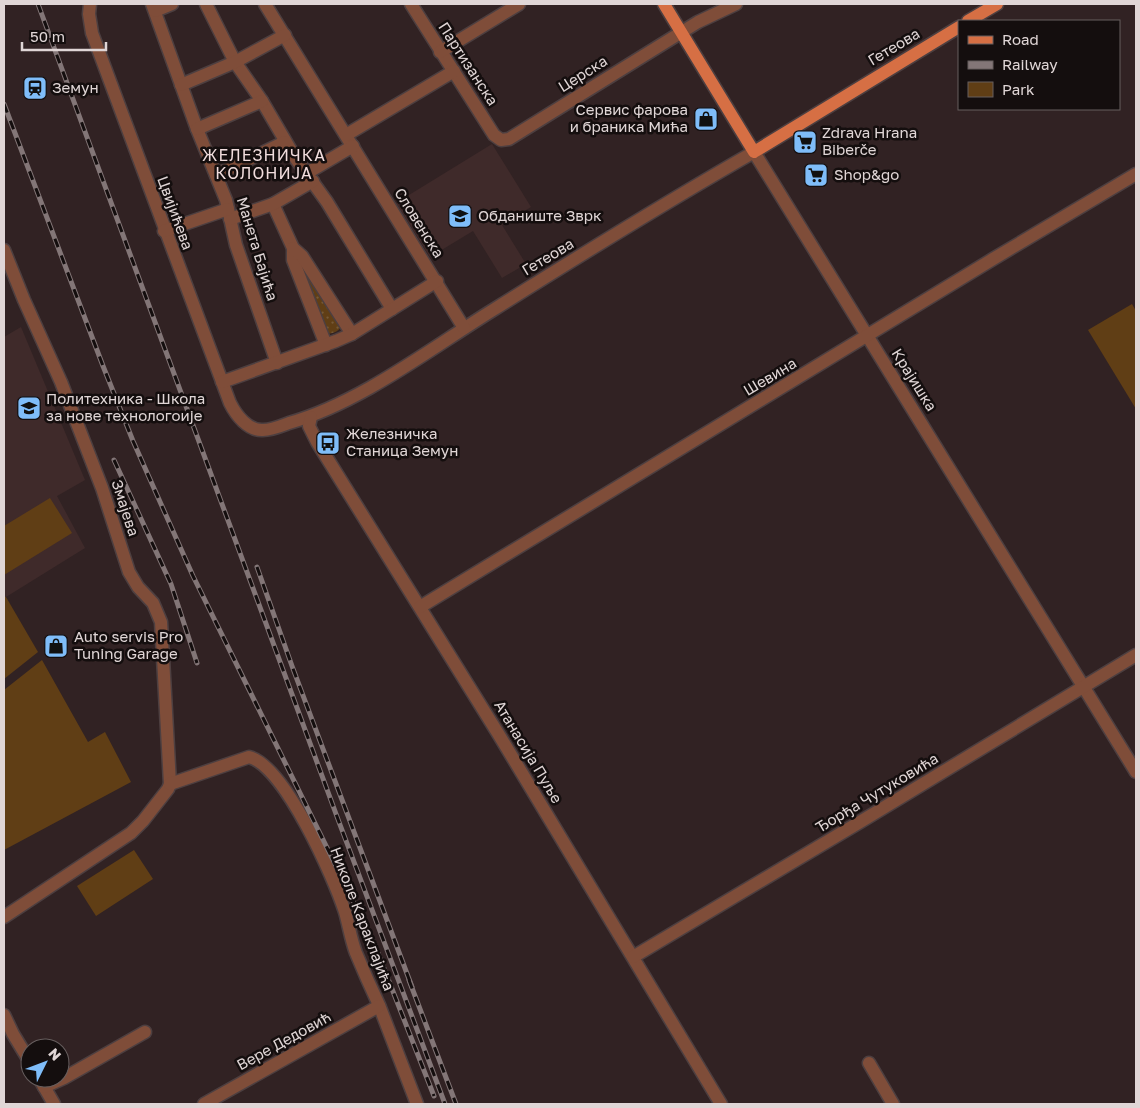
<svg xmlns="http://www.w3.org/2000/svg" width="1140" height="1108" font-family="'Golos Text',sans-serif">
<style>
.built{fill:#3f2a2a}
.green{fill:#603e15}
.park{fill:url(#park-dots)}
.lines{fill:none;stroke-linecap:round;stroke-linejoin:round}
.minor-casing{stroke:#4d3f40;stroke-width:15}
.major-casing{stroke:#4d3f40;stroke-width:15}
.minor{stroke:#7f4d39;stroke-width:12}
.major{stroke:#d66f44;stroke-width:12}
.rail-casing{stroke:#837677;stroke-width:5}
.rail{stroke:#140e0e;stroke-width:3;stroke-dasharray:9;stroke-linecap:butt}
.labels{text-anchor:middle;stroke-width:5;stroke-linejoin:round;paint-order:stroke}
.street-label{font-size:15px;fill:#e0d6d6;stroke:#140e0e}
.poi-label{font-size:15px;fill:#e0d6d6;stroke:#140e0e;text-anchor:start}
.neighbourhood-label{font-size:16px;letter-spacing:1px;fill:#f1dddd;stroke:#140e0e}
</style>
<defs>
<pattern id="park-dots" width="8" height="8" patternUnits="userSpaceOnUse" patternTransform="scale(1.25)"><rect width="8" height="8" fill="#603e15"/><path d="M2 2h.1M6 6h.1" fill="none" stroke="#765936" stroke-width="1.8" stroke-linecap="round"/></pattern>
</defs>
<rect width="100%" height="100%" fill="#312223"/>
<g class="built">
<polygon points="492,144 531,207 502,225 526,264 502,278 473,231 430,257 396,203"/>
<polygon points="21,327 85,480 57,496 85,548 6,597 4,596 4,337"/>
</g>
<g class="green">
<polygon points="1132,304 1136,311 1136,409 1088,330"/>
<polygon points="50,498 72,533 4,575 4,526"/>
<polygon points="4,596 6,597 38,652 4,679"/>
<polygon points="42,660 88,742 105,732 131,782 4,850 4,690"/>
<polygon points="134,850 153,879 96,916 77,886"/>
</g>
<path class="park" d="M299,262L342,326C338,332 332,334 325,334Z"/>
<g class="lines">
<g class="minor-casing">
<g id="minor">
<path d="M90,4L89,14L92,33L230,403C236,415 248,431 263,430C272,430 281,426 289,423C360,403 430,349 493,310C579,256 666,202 754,152L1136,772"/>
<polyline points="152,4 197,129 226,200 236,245 277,363"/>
<polyline points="206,4 235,62 262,101 296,159 327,202 392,309"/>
<polyline points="265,4 464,328"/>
<polyline points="411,4 494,135 501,140 509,139 698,22 736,4"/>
<polyline points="155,11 172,4"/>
<polyline points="440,52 519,4"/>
<polyline points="181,85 235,62 285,35"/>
<polyline points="197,129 262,101"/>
<polyline points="346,135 454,71"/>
<polyline points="307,173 353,146"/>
<polyline points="216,175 285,142"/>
<polyline points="273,204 293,248 293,260 326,345"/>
<polyline points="230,219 273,204 313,181"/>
<polyline points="164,231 228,209"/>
<polyline points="293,248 302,256 352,334"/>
<polyline points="4,250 24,300 61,382 102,488 129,572 138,587 153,603 161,622 170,784 168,789 143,821 131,833 4,917"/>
<polyline points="222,382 336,341 352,334 437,281"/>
<polyline points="311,417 309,426 317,442 499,735 721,1104"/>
<polyline points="420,607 993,259 1136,174"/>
<path d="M170,784L249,757C285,766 334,878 345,912C349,926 351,940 356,953C363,970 371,988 379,1005C392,1038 404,1071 417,1104"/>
<polyline points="633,957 860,822 1136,655"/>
<polyline points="4,1015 13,1034 30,1062"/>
<polyline points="869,1063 893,1104"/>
<polyline points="39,1078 54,1104"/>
<polyline points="44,1087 64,1078 145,1032"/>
<polyline points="204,1104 379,1006"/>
</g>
</g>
<g class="major-casing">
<g id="major">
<polyline points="664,4 754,152 959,27"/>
<polyline points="968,21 997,4"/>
</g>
</g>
<use href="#minor" class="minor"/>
<use href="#major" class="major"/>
<g class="rail-casing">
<g id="rail">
<polyline points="38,4 339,822 445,1104"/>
<polyline points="4,104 103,366 133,441 193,576 374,943 434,1096"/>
<polyline points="114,460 171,584 197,663"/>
<polyline points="257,567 292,666 412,987"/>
<polyline points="409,980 456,1104"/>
</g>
</g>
<use href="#rail" class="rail"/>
</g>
<defs>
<g id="station-square" transform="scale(1.25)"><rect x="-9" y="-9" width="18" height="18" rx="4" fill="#7fbdf9" stroke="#140e0e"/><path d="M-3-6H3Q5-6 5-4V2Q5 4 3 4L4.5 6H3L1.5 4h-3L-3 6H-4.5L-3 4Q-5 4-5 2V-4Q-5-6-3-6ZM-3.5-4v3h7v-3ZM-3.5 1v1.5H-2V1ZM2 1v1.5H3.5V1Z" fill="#111"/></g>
<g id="shop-square" transform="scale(1.25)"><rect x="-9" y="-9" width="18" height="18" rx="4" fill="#7fbdf9" stroke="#140e0e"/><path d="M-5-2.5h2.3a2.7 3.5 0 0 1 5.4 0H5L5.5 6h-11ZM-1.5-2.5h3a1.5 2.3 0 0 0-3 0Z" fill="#111"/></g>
<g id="supermarket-square" transform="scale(1.25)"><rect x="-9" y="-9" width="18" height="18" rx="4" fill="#7fbdf9" stroke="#140e0e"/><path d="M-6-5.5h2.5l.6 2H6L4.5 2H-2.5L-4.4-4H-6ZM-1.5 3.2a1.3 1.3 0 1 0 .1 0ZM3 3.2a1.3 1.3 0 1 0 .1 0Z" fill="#111"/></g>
<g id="school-square" transform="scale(1.25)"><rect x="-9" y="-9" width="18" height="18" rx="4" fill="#7fbdf9" stroke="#140e0e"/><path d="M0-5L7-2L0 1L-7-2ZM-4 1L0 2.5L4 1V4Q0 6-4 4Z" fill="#111"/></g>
<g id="bus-square" transform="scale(1.25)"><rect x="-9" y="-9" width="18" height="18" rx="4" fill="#7fbdf9" stroke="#140e0e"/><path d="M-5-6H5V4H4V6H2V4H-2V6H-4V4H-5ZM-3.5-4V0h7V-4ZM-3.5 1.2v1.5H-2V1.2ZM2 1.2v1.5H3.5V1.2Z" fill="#111"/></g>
</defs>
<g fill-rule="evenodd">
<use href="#station-square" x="35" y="88"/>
<use href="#shop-square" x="706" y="119"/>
<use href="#supermarket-square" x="805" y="142"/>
<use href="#supermarket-square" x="816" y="175"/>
<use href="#school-square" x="460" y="216"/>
<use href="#school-square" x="29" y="408"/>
<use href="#bus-square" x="328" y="443"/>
<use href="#shop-square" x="56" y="646"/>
</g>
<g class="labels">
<g class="street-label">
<text transform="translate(894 47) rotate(-31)" y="5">Гетеова</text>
<text transform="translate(468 64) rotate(57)" y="5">Партизанска</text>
<text transform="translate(583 74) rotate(-32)" y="5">Церска</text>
<text transform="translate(175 213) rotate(70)" y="5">Цвијићева</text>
<text transform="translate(419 223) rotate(58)" y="5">Словенска</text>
<text transform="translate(257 249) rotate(73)" y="5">Манета Бајића</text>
<text transform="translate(548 257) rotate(-31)" y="5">Гетеова</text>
<text transform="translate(770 377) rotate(-31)" y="5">Шевина</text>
<text transform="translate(914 380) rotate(58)" y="5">Крајишка</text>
<text transform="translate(125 508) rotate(72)" y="5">Змајева</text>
<text transform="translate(528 752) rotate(59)" y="5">Атанасија Пуље</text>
<text transform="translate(877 793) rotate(-31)" y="5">Ђорђа Чутуковића</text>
<text transform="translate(362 919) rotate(69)" y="5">Николе Караклајића</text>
<text transform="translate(284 1041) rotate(-29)" y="5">Вере Дедовић</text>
</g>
<g class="poi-label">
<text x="52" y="93">Земун</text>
<text x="688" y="115" text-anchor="end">Сервис фарова<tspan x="688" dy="17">и браника Мића</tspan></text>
<text x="822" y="138">Zdrava Hrana<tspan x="822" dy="17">Biberče</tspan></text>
<text x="834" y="180">Shop&amp;go</text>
<text x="478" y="221">Обданиште Зврк</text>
<text x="46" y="404">Политехника - Школа<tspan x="46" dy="17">за нове технологоије</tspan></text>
<text x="346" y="439">Железничка<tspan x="346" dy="17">Станица Земун</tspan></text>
<text x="74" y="642">Auto servis Pro<tspan x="74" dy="17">Tuning Garage</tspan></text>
</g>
<g class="neighbourhood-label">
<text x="264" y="161">ЖЕЛЕЗНИЧКА<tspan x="264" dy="18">КОЛОНИЈА</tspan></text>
</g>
</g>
<rect width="1140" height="1108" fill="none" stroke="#e0d6d6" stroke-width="10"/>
<rect x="958" y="20" width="162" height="90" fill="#140e0e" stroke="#665e5e"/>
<rect x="968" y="36" width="25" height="8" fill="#d66f44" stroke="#665e5e"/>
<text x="1002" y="45" font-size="15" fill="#e0d6d6">Road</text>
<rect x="968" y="61" width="25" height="8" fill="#837677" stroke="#665e5e"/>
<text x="1002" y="70" font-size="15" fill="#e0d6d6">Railway</text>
<rect x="968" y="82" width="25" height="15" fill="#603e15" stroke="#665e5e"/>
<text x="1002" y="95" font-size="15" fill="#e0d6d6">Park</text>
<g transform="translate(45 1063) rotate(48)"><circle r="24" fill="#140e0e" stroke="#665e5e"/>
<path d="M0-4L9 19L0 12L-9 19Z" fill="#7fbdf9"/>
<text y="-8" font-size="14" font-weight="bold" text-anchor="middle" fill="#e0d6d6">N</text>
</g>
<path d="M22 42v8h84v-8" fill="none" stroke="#e0d6d6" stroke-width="2.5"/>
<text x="30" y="42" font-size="15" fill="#e0d6d6" stroke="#140e0e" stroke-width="4" paint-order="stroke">50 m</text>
</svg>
